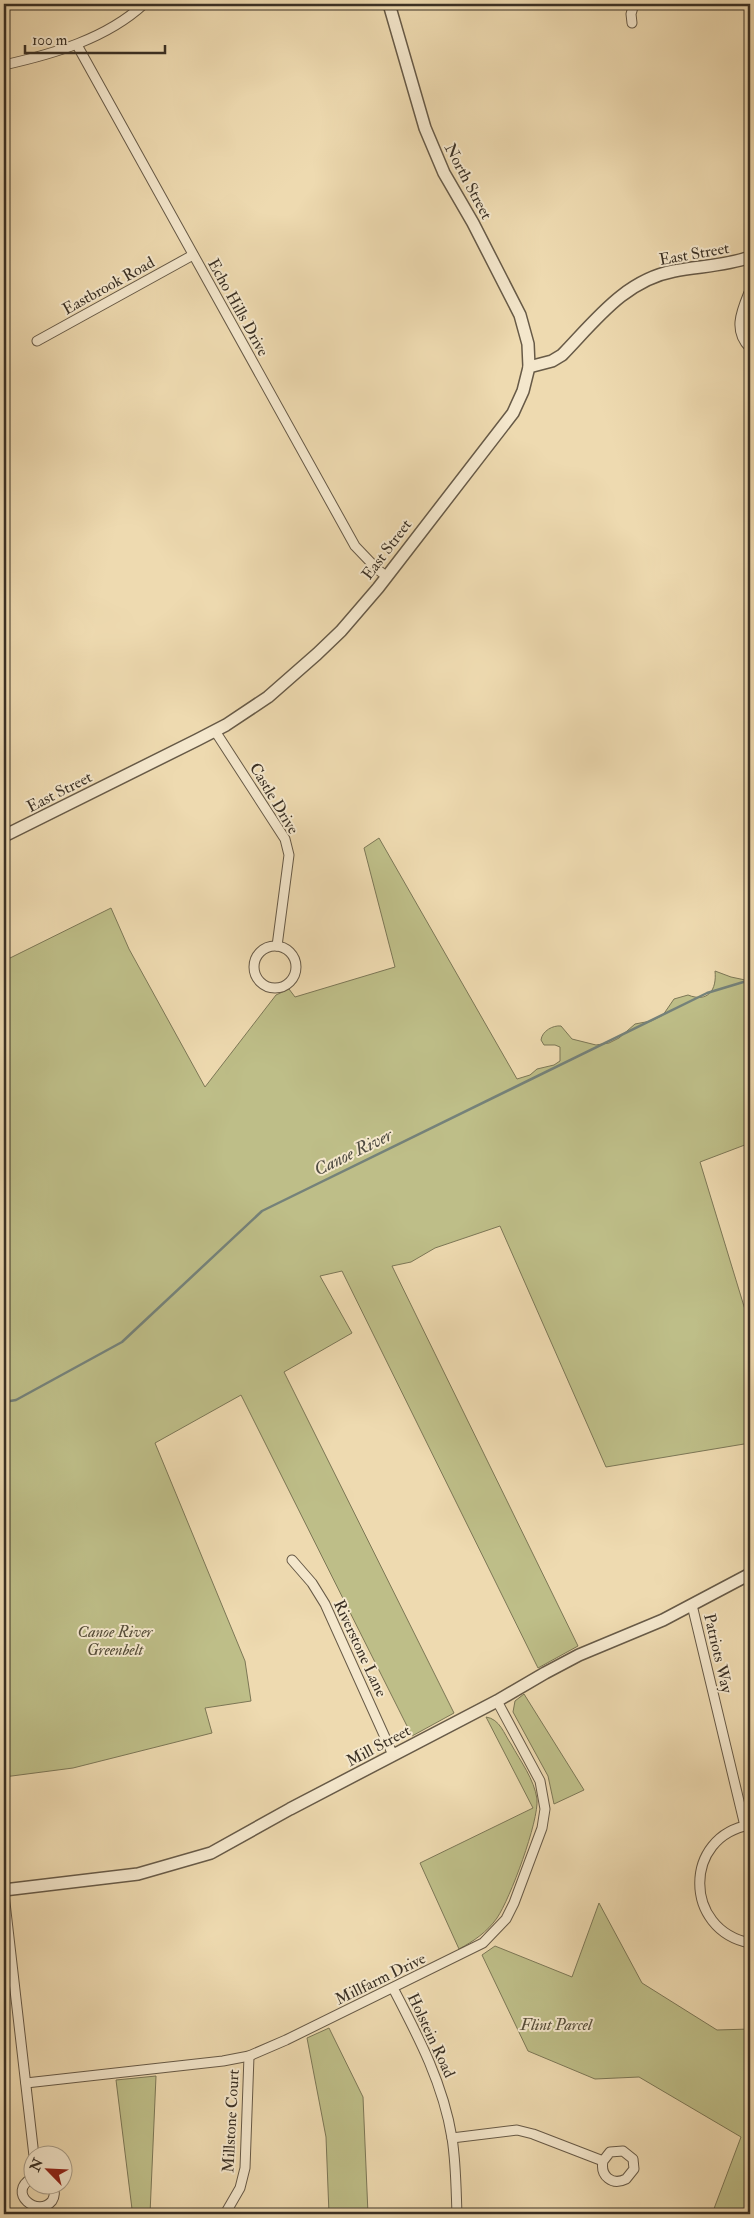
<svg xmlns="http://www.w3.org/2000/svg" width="754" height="2218" font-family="'IM FELL Double Pica',serif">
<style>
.green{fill:#bebe88;stroke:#7c7756}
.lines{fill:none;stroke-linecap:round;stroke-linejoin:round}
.stream{stroke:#75827a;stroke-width:2.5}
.minor-casing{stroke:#675a47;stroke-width:11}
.tertiary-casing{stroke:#675a47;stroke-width:14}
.minor{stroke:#f4e7cc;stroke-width:9}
.tertiary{stroke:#f4e7cc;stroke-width:11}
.labels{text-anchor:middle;stroke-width:4;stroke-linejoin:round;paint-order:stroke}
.street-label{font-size:16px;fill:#3a3024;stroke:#f4e7cc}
.park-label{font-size:16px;font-style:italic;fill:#544c38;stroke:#f4e7cc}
.water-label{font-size:18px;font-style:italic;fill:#4e4b41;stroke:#f4e7cc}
</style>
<rect width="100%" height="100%" fill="#eedab0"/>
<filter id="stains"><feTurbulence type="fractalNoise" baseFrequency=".004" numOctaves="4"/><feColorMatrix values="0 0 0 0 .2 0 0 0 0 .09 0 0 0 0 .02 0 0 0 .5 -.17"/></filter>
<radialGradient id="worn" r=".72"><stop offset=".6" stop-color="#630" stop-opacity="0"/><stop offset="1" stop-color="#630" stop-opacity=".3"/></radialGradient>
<g class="green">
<path d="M379,838L517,1079L530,1075L537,1069L554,1065L560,1061V1047L555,1045H544L541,1040C542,1031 553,1025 561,1026L572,1039L596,1045L609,1043L619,1038L635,1024L651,1021L663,1015L674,999L688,995C708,1003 717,990 715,971L731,977L750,981V1143L700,1162L750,1326V1443L606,1467L500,1226L435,1248L411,1262L392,1266L578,1646L538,1668L342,1271L320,1276L352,1333L284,1372L454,1713L412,1736L241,1395L155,1443L245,1661L251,1701L205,1708L212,1733L73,1768L4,1777V961L111,908L129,949L205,1087L276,995L289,989L295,997L395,967L364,848Z"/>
<polygon points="524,1694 584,1790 554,1804 548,1776 513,1712 515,1701"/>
<path d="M486,1717C500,1719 504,1734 511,1744C521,1762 534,1779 537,1799C539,1821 510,1899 497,1918C487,1932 474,1941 459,1949L420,1863L533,1808Z"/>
<polygon points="599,1903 642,1983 717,2030 750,2029 750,2214 712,2214 741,2137 639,2077 595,2079 528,2051 482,1955 495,1946 572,1977"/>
<polygon points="329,2028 363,2097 368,2214 329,2214 326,2137 307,2038"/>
<polygon points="156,2076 150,2214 128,2214 132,2209 116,2080"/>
</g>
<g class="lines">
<polyline class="stream" points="4,1402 16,1400 122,1342 262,1211 707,993 750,980"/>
<g class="minor-casing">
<g id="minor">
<polyline points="632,23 631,14 634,4"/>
<polyline points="77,45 355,546 377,569 386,576"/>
<path d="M4,65C53,54 106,39 144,4"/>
<path d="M750,290C742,310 732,330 750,348"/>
<polyline points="37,341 193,255"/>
<polyline points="215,731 285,839 289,855 277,946"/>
<circle cx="275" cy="967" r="21"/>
<polyline points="292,1560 312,1583 325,1604 393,1755"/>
<polyline points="692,1605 745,1826"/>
<path d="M750,1825C683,1836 683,1930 750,1943"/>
<polyline points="4,1894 34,2156"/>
<path d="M393,1988C418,2036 443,2083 452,2138C456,2163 456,2189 457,2214"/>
<polyline points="26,2083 223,2061 249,2056 286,2040 483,1943 506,1919 514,1903 542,1828 545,1809 540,1781 497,1701"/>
<path d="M452,2138L517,2130L533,2134L603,2161C600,2176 612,2186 626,2179L634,2169L633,2159L623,2151L610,2152L603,2161"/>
<path d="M32,2178C6,2193 38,2218 52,2201C55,2196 55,2191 53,2186"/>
<polyline points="225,2214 240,2188 245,2168 249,2056"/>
</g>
</g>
<g class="tertiary-casing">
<g id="tertiary">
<polyline points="389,4 425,128 444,173 473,223 520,315 528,344 529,367"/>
<path d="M4,836L197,740L226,725L268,697L317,654L341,631L378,588L513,413L523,391L529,367L552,361L562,355C595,321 625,280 674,271C700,266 725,266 750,257"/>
<polyline points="4,1890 138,1874 211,1853 290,1809 497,1701 545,1673 579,1655 663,1620 750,1574"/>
</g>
</g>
<use href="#minor" class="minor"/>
<use href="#tertiary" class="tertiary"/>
</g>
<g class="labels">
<g class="street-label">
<text transform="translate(469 181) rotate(62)" y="6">North Street</text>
<text transform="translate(694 253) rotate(-10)" y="6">East Street</text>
<text transform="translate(108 285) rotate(-29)" y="6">Eastbrook Road</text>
<text transform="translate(239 307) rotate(61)" y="6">Echo Hills Drive</text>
<text transform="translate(386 549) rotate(-53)" y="6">East Street</text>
<text transform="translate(59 791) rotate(-27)" y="6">East Street</text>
<text transform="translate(275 798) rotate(59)" y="6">Castle Drive</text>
<text transform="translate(361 1648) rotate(65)" y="6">Riverstone Lane</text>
<text transform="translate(719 1653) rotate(77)" y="6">Patriots Way</text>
<text transform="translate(378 1745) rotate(-28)" y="6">Mill Street</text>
<text transform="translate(380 1978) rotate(-26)" y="6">Millfarm Drive</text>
<text transform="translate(432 2035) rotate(65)" y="6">Holstein Road</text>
<text transform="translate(230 2121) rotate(-87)" y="6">Millstone Court</text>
</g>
<g class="park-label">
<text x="115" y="1637">Canoe River<tspan x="115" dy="18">Greenbelt</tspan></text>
<text x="556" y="2030">Flint Parcel</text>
</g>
<g class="water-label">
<text transform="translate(353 1152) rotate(-26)" y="6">Canoe River</text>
</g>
</g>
<rect width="754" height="2218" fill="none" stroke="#eedab0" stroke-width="20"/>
<rect x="5" y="5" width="744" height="2208" fill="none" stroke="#3a3024" stroke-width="2.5"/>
<rect x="10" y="10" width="734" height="2198" fill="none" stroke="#3a3024"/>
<g transform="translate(48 2170) rotate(294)"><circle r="24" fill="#f4e7cc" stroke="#aa9e89"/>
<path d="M0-4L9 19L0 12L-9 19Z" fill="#8f2418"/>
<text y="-8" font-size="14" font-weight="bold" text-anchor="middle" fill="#3a3024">N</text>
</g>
<path d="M25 45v8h140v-8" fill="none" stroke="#3a3024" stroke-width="2.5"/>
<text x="32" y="45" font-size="15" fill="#3a3024" stroke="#f4e7cc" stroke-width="4" paint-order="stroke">100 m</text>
<rect width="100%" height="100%" filter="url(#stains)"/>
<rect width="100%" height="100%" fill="url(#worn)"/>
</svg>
